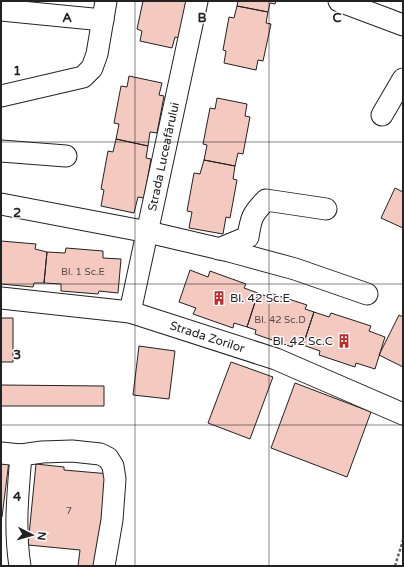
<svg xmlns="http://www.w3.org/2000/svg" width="404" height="567" viewBox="0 0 404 567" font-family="'Varela Round',sans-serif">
  <rect width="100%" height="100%" fill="#fff"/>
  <!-- building -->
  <path fill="#f3c9c0" stroke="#222" d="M143 1H188L180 38 175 37 172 48 140 41 142 31 137 29Z
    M238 1H276L275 4 270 3 268 12 237 6Z
    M237 6 268 12 266 23 271 24 263 61 258 60 256 70 224 63 226 51 223 50 229 17 234 18Z
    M129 76 162 83 159 95 164 96 157 133 150 132 148 146 116 139 119 124 114 123 121 86 127 87Z
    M217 98 247 104 245 116 250 117 243 154 238 153 235 166 204 160 207 145 203 144 210 108 215 109Z
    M116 139 148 146 146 158 151 159 144 198 138 197 134 213 101 206 104 190 101 189 108 151 113 152Z
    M204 160 235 166 233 179 237 180 230 218 226 217 223 234 189 228 192 212 187 211 194 173 200 174Z
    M395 188 403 192V228L381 218Z
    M1 241 36 244 35 249 47 252 44 283H34L33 287 1 284Z
    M66 248 103 251V258L121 259 118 293 99 291 98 294 61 291V284L44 283 47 252 65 253Z
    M190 270 208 277 210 271 246 284 244 288 258 293 247 327 234 323 233 328 193 314 196 308 179 302Z
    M258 293 268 297 270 293 307 305 305 309 314 312 303 345 293 342 292 347 255 334 256 330 247 327Z
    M314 312 329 317 331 313 371 326 369 331 385 337 375 369 356 363 355 367 319 355 320 351 303 345Z
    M399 315 403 317V367L379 355Z
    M1 318H13V362H1Z
    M139 346 175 351 169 399 133 395Z
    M231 362 273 377 250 439 208 423Z
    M295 383 371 412 347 477 271 448Z
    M1 385 104 386V406H1Z
    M1 460 9 461 2 517 1 516Z
    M36 464 64 467V470L110 474 101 566H78L80 550 28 545Z"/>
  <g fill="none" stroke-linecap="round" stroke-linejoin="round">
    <defs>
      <g id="minor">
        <path d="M339 1 403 25"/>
        <path d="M1 10 103 20"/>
        <path d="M1 96 83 77 92 68 97 54 106 1"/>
        <path d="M382 115 403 79"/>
        <path d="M1 151 66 156"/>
        <path d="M1 204 148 232 229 251 295 269 367 294"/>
        <path d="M219 249 248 237C251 218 252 214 266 200L326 209"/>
        <path id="s1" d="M1 298 130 312 276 359 403 414"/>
        <path id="s2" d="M130 312 197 1"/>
        <path d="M1 453 21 455 42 452 72 451 100 454 108 458 113 466 115 479 112 520 104 566"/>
        <path d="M20 566C14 529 18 492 21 455"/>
      </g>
    </defs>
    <!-- minor casing -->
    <use href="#minor" stroke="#222" stroke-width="23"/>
    <!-- path -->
    <path stroke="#646464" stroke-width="2.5" stroke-dasharray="3 2" stroke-linecap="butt" d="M395 566 403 540"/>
    <!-- minor -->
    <use href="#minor" stroke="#fff" stroke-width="21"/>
  </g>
  <!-- grid -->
  <path fill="none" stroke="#222" stroke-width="1" stroke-opacity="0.55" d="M135 1V566M269 1V566M1 142H403M1 284H403M1 425H403"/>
  <!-- icons -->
  <defs>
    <symbol id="building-bare" viewBox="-9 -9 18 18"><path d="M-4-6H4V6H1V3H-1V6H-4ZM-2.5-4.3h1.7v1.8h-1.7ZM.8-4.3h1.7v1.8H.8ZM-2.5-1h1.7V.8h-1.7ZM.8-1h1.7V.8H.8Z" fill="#c62828" stroke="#fff" stroke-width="2.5" paint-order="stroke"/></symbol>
  </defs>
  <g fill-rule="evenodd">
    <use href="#building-bare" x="209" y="288" width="20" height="20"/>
    <use href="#building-bare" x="334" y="331" width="20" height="20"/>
  </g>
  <g text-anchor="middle" stroke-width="3" stroke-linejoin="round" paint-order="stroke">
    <!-- number labels -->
    <g font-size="10" fill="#564c4a">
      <text x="83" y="275">Bl. 1 Sc.E</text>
      <text x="280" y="323">Bl. 42 Sc.D</text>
      <text x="69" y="514">7</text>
    </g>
    <!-- street labels -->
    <g font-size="12" fill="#222" stroke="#fff">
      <text dy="4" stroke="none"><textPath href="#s2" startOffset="159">Strada Luceafărului</textPath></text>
      <text dy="4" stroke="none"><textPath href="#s1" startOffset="211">Strada Zorilor</textPath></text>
    </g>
    <!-- poi labels -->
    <g font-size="12" fill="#222" stroke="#fff" text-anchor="start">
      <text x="230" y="302">Bl. 42 Sc.E</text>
      <text x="333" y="345" text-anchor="end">Bl. 42 Sc.C</text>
    </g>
  </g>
  <g font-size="13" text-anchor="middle" font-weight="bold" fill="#222" stroke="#fff" stroke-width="3" stroke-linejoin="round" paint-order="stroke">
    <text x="67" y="22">A</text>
    <text x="202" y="22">B</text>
    <text x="337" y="22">C</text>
    <text x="17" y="75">1</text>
    <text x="17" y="217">2</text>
    <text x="17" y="359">3</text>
    <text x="17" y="501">4</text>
  </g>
  <!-- border -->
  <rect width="404" height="567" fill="none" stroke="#222222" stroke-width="4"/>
  <!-- north arrow -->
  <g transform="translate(32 535) rotate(96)" stroke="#ffffff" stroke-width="3" paint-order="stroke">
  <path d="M0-3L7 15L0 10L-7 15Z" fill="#222222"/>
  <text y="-6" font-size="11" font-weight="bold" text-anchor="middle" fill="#222222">N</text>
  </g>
</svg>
